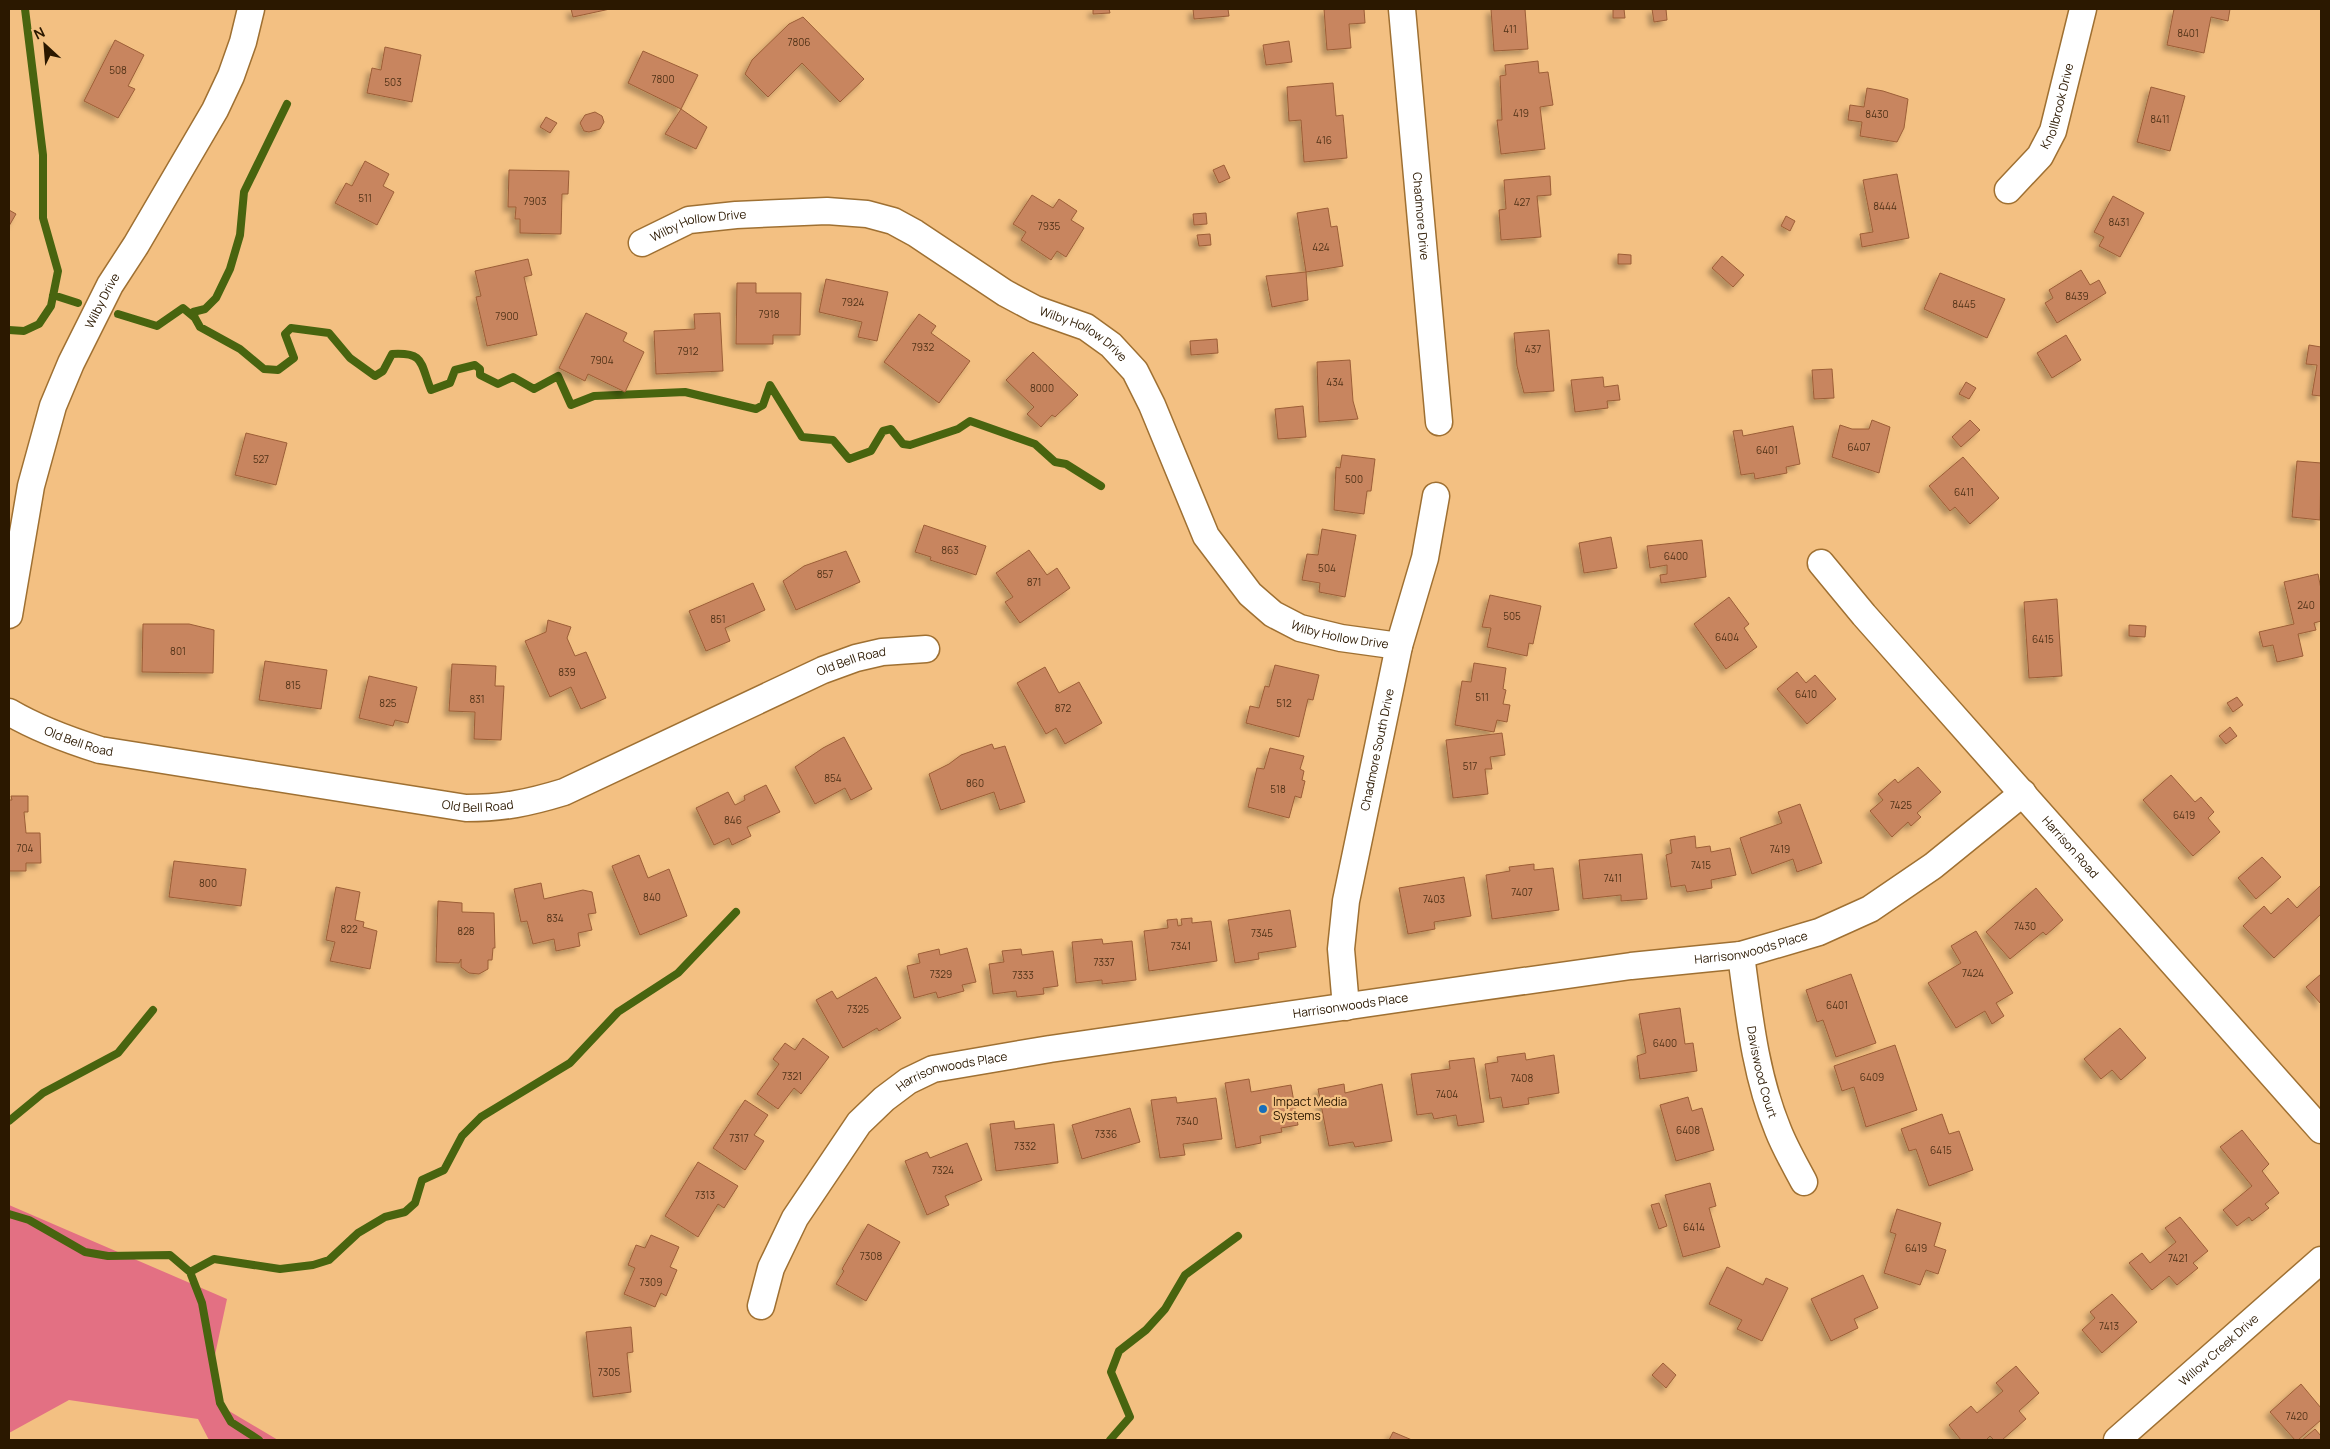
<svg xmlns="http://www.w3.org/2000/svg" width="2330" height="1449" viewBox="0 0 2330 1449" font-family="Manrope,sans-serif">
  <defs>
    <filter id="shadow"><feDropShadow dx="-4.5" dy="4.5" stdDeviation="2.5" flood-color="#0004"/></filter>
  </defs>
  <rect width="100%" height="100%" fill="#f3c082"/>
  <!-- forest -->
  <path fill="#e37083" d="M9 1205 227 1299 213 1364 224 1408 278 1440H209L198 1419 69 1400 9 1433Z"/>
  <g fill="none" stroke-linecap="round" stroke-linejoin="round">
    <!-- stream -->
    <path stroke="#48640f" stroke-width="8" d="M53 295 78 303
      M118 314 157 326 183 308 195 318 200 327 240 349 264 369 278 370 294 358 285 334 291 328 329 333 350 358 375 376 383 371 392 354C425 352 420 363 431 390L450 383 455 370 475 365 480 369V375L498 384 513 377 534 389 558 376 571 405 594 396 685 392 756 409 763 405 770 385 802 437 833 440 849 459 871 451 883 431 891 429 903 444 910 445 958 429 970 421 1035 444 1055 462 1066 464 1101 486
      M195 318 193 312 205 309 216 298 230 269 240 235 244 192 287 104
      M9 330 24 331 39 324 51 306 58 271 43 218V155L25 9
      M9 1121 43 1093 118 1053 153 1010
      M9 1214 29 1220 85 1252 108 1256 170 1255 190 1272 202 1303 220 1403 231 1422 259 1440
      M190 1272 214 1259 280 1269 313 1265 329 1260 358 1233 385 1217 405 1212 415 1203 422 1180 444 1170 462 1136 481 1117 570 1063 618 1012 678 973 736 912
      M1110 1440 1130 1417 1111 1372 1119 1351 1146 1330 1165 1309 1185 1275 1238 1236"/>
  </g>
  <!-- building -->
  <path fill="#c8855e" stroke="#9c5e37" filter="url(#shadow)" d="M571 9H610L573 17Z
    M1093 9H1109L1110 13 1093 14Z
    M1193 9H1228L1229 16 1194 19Z
    M1324 9H1364L1365 23 1349 24 1351 48 1327 50Z
    M1491 9H1525L1528 49 1494 51Z
    M1613 9H1624L1625 18H1613Z
    M1652 9H1666L1667 20 1654 22Z
    M2174 9H2230L2228 21 2211 17 2204 53 2167 45Z
    M803 17 864 79 840 102 802 63 768 97 745 74 752 60 789 24Z
    M115 40 144 55 128 86 135 89 118 118 84 101Z
    M1289 41 1292 62 1266 65 1263 45Z
    M385 47 421 55 412 102 367 93 372 68 381 70Z
    M643 51 698 75 681 109 628 83Z
    M1538 61 1539 73 1548 72 1553 105 1540 107 1545 149 1501 154 1497 120H1502L1500 76 1506 75 1505 65Z
    M1333 83 1336 116 1343 115 1347 158 1304 162 1301 120 1289 121 1287 87Z
    M2151 87 2185 96 2170 151 2137 142Z
    M1867 88 1883 91 1908 99 1904 128 1897 142 1860 136 1862 122 1848 120 1850 105 1864 107Z
    M681 109 707 127 696 149 665 134Z
    M595 112 602 116 604 122 600 129 589 132 584 131 580 123 585 115Z
    M546 117 557 123 550 133 540 127Z
    M365 161 389 174 383 186 394 192 377 225 335 203 346 183 352 186Z
    M1224 165 1230 178 1219 183 1213 170Z
    M509 170 569 171 568 194H562L561 234 520 233V219H515L516 207H508Z
    M1897 174 1909 238 1862 247 1860 234 1873 232 1863 180Z
    M1550 176 1551 195 1537 196 1541 237 1501 240 1499 210 1506 209 1504 180Z
    M1032 195 1053 208 1059 199 1077 211 1071 220 1084 228 1066 257 1057 251 1051 260 1021 240 1026 232 1013 224Z
    M2113 196 2144 213 2120 257 2099 246 2104 237 2094 232Z
    M1328 208 1331 227 1337 226 1343 266 1306 272 1297 213Z
    M9 210 16 214 9 226Z
    M1206 213 1207 224 1194 225 1193 214Z
    M1786 216 1795 221 1790 231 1781 226Z
    M1210 234 1211 245 1199 246 1197 235Z
    M1618 254 1631 255V264H1618Z
    M1722 256 1744 275 1733 287 1712 268Z
    M528 259 532 275 524 277 537 335 487 346 476 297 481 296 475 271Z
    M2081 270 2090 285 2099 280 2106 293 2057 323 2045 303 2053 298 2049 290Z
    M1306 272 1308 300 1272 307 1266 276Z
    M1940 273 2005 299 1987 338 1924 309Z
    M826 279 888 292 877 341 858 337 862 322 819 312Z
    M737 283H756V293H801L800 335H773V344H736Z
    M586 313 627 333 623 341 644 352 625 392 588 374 585 381 559 368Z
    M720 313 723 371 656 374 654 331 695 329 694 314Z
    M919 314 936 326 931 333 970 361 939 403 884 362Z
    M1549 330 1554 391 1524 393 1517 366 1514 333Z
    M2066 335 2081 360 2052 378 2037 353Z
    M1217 339 1218 353 1191 355 1190 341Z
    M2309 345 2321 347V396L2312 395 2317 365 2306 364Z
    M1033 352 1078 395 1055 417 1052 415 1041 427 1027 414 1034 407 1006 380Z
    M1350 360 1353 401 1358 419 1319 422 1317 362Z
    M1832 369 1834 398 1814 399 1812 370Z
    M1603 377 1604 387 1618 385 1620 400 1607 401 1608 408 1575 412 1571 380Z
    M1966 382 1976 388 1969 399 1959 394Z
    M1303 406 1306 437 1278 439 1275 409Z
    M1872 420 1890 427 1879 473 1832 457 1840 425 1852 429H1869Z
    M1970 420 1980 430 1961 447 1952 437Z
    M1793 426 1800 464 1786 467 1787 473 1755 479 1754 473 1741 475 1733 431 1742 430 1743 436Z
    M246 433 287 443 276 485 235 475Z
    M1342 455 1375 459 1371 491H1367L1364 514 1334 510 1336 467 1340 468Z
    M1963 457 1999 498 1970 524 1955 507 1950 511 1929 486Z
    M2297 461 2321 463 2320 520 2292 517Z
    M924 525 986 546 976 575 930 560 931 557 915 552Z
    M1322 529 1356 535 1345 597 1319 592 1320 583 1302 580 1307 554 1318 555Z
    M1611 537 1617 568 1584 573 1579 543Z
    M1702 540 1706 577 1661 583 1660 575 1667 574V565L1650 568 1647 546Z
    M1029 550 1047 575 1057 568 1070 588 1020 623 1005 602 1013 597 996 573Z
    M846 551 860 582 796 610 783 581 804 566Z
    M2318 574 2321 589V621L2314 623 2316 630 2298 634 2303 656 2277 662 2273 645 2263 647 2259 632 2294 624 2284 582Z
    M753 583 765 610 725 628 730 641 706 651 689 611Z
    M1490 595 1541 606 1533 644 1529 643 1527 656 1487 647 1491 628 1482 627Z
    M1729 597 1749 624 1744 628 1757 647 1726 669 1694 624Z
    M2057 599 2062 676 2029 678 2024 602Z
    M548 620 571 627 567 638 575 656 586 652 606 698 581 709 571 687 550 697 525 641 546 632Z
    M143 624H189L214 630 213 673 142 672Z
    M2129 625 2146 626 2145 637 2129 636Z
    M265 661 327 670 321 709 259 700Z
    M1474 663 1506 668 1503 689 1506 690 1503 704 1510 705 1507 722 1497 720 1494 732 1455 725 1462 681 1471 682Z
    M452 664 496 666 495 686H504L501 740 474 739 475 712 449 711Z
    M1275 665 1319 675 1313 700 1308 699 1299 737 1246 723 1250 706 1259 708 1265 686 1269 687Z
    M1045 667 1059 693 1079 682 1102 723 1065 744 1056 728 1046 734 1017 683Z
    M1797 672 1806 683 1815 675 1836 699 1807 724 1777 689Z
    M369 676 417 687 408 723 395 720 393 726 359 718Z
    M2237 697 2243 705 2233 712 2227 703Z
    M2230 727 2237 736 2226 744 2219 736Z
    M1502 733 1505 755 1490 757 1492 769H1485L1488 794 1453 798 1446 740Z
    M844 737 872 789 851 800 845 788 815 804 795 767 823 748Z
    M992 744 994 749 1005 746 1025 802 1000 810 994 792 941 810 929 774 949 764 961 755Z
    M1270 748 1304 756 1300 769 1304 771 1302 780 1305 781 1301 798 1295 796 1289 818 1248 807 1257 768 1264 769Z
    M1918 767 1941 792 1917 813 1921 817 1911 826 1908 822 1892 837 1870 811 1883 800 1878 794 1895 779 1898 783Z
    M2171 775 2195 802 2201 797 2214 812 2208 818 2220 832 2193 856 2143 800Z
    M766 785 780 812 747 827 751 836 732 845 729 838 714 845 696 808 728 792 735 805 745 800 744 796Z
    M11 796H28V812H24L26 833H40L41 863H26V871H9V800H12Z
    M1800 804 1822 863 1797 872 1793 859 1752 874 1740 838 1782 823 1778 812Z
    M1695 836 1696 848 1710 846 1711 852 1730 848 1736 875 1711 880 1712 888 1687 892 1685 885 1671 887 1666 855 1672 853 1670 840Z
    M1642 854 1647 899 1621 901V895L1583 899 1579 860Z
    M639 855 648 878 669 869 687 916 640 935 612 866Z
    M2262 857 2281 877 2256 899 2238 878Z
    M174 861 246 869 241 906 169 897Z
    M1534 864V870L1553 868 1559 910 1492 919 1486 875 1510 871 1509 867Z
    M1464 877 1471 916 1434 922 1435 929 1408 934 1399 888Z
    M541 883 544 899 583 890 592 892 596 913 588 914 592 930 578 933 580 946 556 951 554 939 533 944 527 921 521 922 514 889Z
    M2321 885V914L2274 958 2243 926 2264 906 2271 914 2288 898 2297 908Z
    M336 887 360 892 355 920 364 922 363 927 377 931 370 969 330 961 335 942 326 940Z
    M2036 888 2063 920 2046 935 2043 932 2010 959 1986 932Z
    M438 901 462 903V912L494 913 495 948H493L492 960H488V969L479 974 469 973 461 967V959L459 963 436 962Z
    M1290 910 1296 947 1258 953 1259 959 1235 963 1228 920Z
    M1192 918V923L1211 921 1217 961 1149 971 1144 931 1168 928 1167 920 1177 919 1178 926 1182 925 1181 919Z
    M1976 931 2013 993 1996 1003 2004 1016 1992 1024 1985 1011 1956 1028 1928 983 1961 963 1951 946Z
    M1102 939 1103 944 1132 941 1136 980 1102 984V980L1076 983 1072 942Z
    M967 948 976 982 962 985 964 991 938 998 936 992 914 998 907 966 920 963 918 954 939 949 940 955Z
    M1021 949 1022 955 1053 951 1058 986 1043 988 1044 994 1017 997 1016 991 993 994 989 964 1004 962 1002 951Z
    M1851 974 1876 1043 1836 1057 1823 1020 1817 1022 1806 990Z
    M2321 974V1004L2306 987Z
    M876 977 901 1018 879 1031 877 1028 843 1048 816 1000 832 991 837 999Z
    M1680 1008 1685 1044 1693 1043 1697 1071 1640 1079 1637 1056 1646 1053 1639 1014Z
    M2120 1028 2146 1058 2121 1080 2112 1070 2101 1079 2084 1059Z
    M803 1038 829 1057 801 1094 794 1088 778 1109 757 1094 779 1064 773 1059 785 1043 795 1050Z
    M1895 1045 1917 1110 1866 1127 1854 1087 1842 1091 1834 1066Z
    M1525 1053 1526 1060 1554 1055 1559 1093 1528 1098 1529 1104 1503 1108 1501 1097 1490 1099 1485 1064 1498 1062 1497 1057Z
    M1474 1058 1484 1122 1458 1126 1456 1115 1434 1119 1432 1113 1417 1115 1411 1074 1450 1069 1449 1061Z
    M1249 1079 1251 1092 1291 1085 1298 1125 1281 1128 1282 1132 1260 1136 1261 1143 1236 1148 1225 1083Z
    M1344 1084 1345 1093 1382 1084 1392 1141 1355 1147 1353 1142 1329 1146 1318 1089Z
    M1176 1097 1177 1103 1216 1098 1222 1139 1183 1144 1185 1155 1160 1158 1151 1100Z
    M1688 1097 1692 1111 1702 1108 1714 1150 1676 1161 1660 1105Z
    M745 1100 768 1115 754 1135 764 1141 745 1170 713 1148Z
    M1130 1108 1140 1142 1082 1159 1072 1125Z
    M1942 1114 1949 1134 1959 1131 1973 1170 1929 1186 1916 1149 1909 1151 1901 1129Z
    M1014 1121 1015 1129 1054 1124 1058 1163 996 1171 990 1124Z
    M2242 1130 2269 1164 2262 1171 2279 1193 2265 1204 2269 1208 2252 1221 2249 1217 2237 1226 2223 1210 2252 1186 2220 1147Z
    M967 1143 982 1180 945 1196 949 1205 927 1215 905 1161 927 1152 930 1158Z
    M698 1162 738 1186 724 1208 718 1204 698 1237 665 1216Z
    M1710 1183 1716 1206 1709 1208 1720 1247 1683 1257 1665 1195Z
    M1659 1203 1667 1226 1659 1229 1651 1205Z
    M1897 1209 1941 1223 1934 1246 1946 1250 1938 1274 1926 1270 1920 1285 1884 1273 1896 1234 1890 1232Z
    M2180 1217 2208 1251 2193 1263 2198 1268 2177 1285 2169 1276 2152 1290 2129 1263 2142 1253 2150 1263 2176 1242 2165 1228Z
    M868 1224 900 1242 866 1301 836 1284 844 1271 842 1269Z
    M651 1235 679 1247 670 1267 677 1270 666 1296 661 1293 655 1307 624 1294 635 1268 628 1265 636 1245 645 1248Z
    M1727 1267 1763 1285 1766 1278 1788 1288 1762 1341 1737 1329 1742 1320 1709 1304Z
    M1863 1275 1878 1308 1854 1319 1858 1328 1831 1341 1811 1299Z
    M2112 1294 2137 1322 2102 1353 2082 1330 2095 1318 2090 1312Z
    M631 1327 633 1352 627 1353 631 1392 593 1397 586 1332Z
    M1663 1363 1676 1375 1666 1388 1652 1375Z
    M2016 1366 2039 1393 2019 1411 2026 1419 2002 1440H1994L1990 1436 1986 1440H1961L1949 1425 1971 1406 1977 1413 2003 1391 1996 1383Z
    M2301 1384 2321 1408V1420L2298 1440H2295L2270 1412Z
    M2315 1429 2321 1436V1440H2302Z
    M1393 1432 1412 1440H1389Z"/>
  <g fill="none" stroke-linecap="round" stroke-linejoin="round">
    <defs>
      <g id="minor">
        <path id="s1" d="M1402 9 1439 422"/>
        <path id="s2" d="M2008 190 2040 156 2053 131 2083 9"/>
        <path id="s3" d="M642 243 689 220 736 215 827 211 867 214 893 221 915 233 1005 293 1035 309 1086 327 1111 345 1135 371 1152 405 1206 536 1250 594 1273 614 1300 628 1341 638 1399 646"/>
        <path id="s4" d="M1821 563 1864 615 2321 1130"/>
        <path id="s5" d="M9 615 31 486 53 406 71 363 110 285 136 245 215 110 231 76 243 42 251 9"/>
        <path id="s6" d="M9 712C38 729 68 740 100 750L466 808C503 808 528 803 564 792L823 670 856 658 882 652 926 649"/>
        <path id="s7" d="M1741 955C1749 1014 1755 1074 1778 1130 1785 1148 1795 1165 1804 1182"/>
        <path id="s8" d="M1346 1007 1341 949 1346 901 1399 646 1425 558 1436 496"/>
        <path id="s9" d="M761 1306 771 1268 795 1218 859 1123 884 1099 908 1081 933 1069 1050 1049 1453 991 1631 966 1741 955 1819 932 1870 909 1933 866 2023 793"/>
        <path id="s10" d="M2117 1440 2321 1260"/>
      </g>
    </defs>
    <!-- minor casing -->
    <use href="#minor" stroke="#9f7032" stroke-width="29"/>
    <!-- minor -->
    <use href="#minor" stroke="#fff" stroke-width="26"/>
  </g>
  <!-- markers -->
  <circle fill="#176ebb" stroke="#f3c082" stroke-width="2" cx="1263" cy="1109" r="5"/>
  <g text-anchor="middle" stroke-width="4.5" stroke-linejoin="round" paint-order="stroke">
    <!-- number labels -->
    <g font-size="10" fill="#523318">
      <text x="1510" y="33">411</text>
      <text x="2188" y="37">8401</text>
      <text x="799" y="46">7806</text>
      <text x="118" y="74">508</text>
      <text x="663" y="83">7800</text>
      <text x="393" y="86">503</text>
      <text x="1521" y="117">419</text>
      <text x="1877" y="118">8430</text>
      <text x="2160" y="123">8411</text>
      <text x="1324" y="144">416</text>
      <text x="365" y="202">511</text>
      <text x="535" y="205">7903</text>
      <text x="1522" y="206">427</text>
      <text x="1885" y="210">8444</text>
      <text x="2119" y="226">8431</text>
      <text x="1049" y="230">7935</text>
      <text x="1321" y="251">424</text>
      <text x="2077" y="300">8439</text>
      <text x="853" y="306">7924</text>
      <text x="1964" y="308">8445</text>
      <text x="769" y="318">7918</text>
      <text x="507" y="320">7900</text>
      <text x="923" y="351">7932</text>
      <text x="1533" y="353">437</text>
      <text x="688" y="355">7912</text>
      <text x="602" y="364">7904</text>
      <text x="1335" y="386">434</text>
      <text x="1042" y="392">8000</text>
      <text x="1859" y="451">6407</text>
      <text x="1767" y="454">6401</text>
      <text x="261" y="463">527</text>
      <text x="1354" y="483">500</text>
      <text x="1964" y="496">6411</text>
      <text x="950" y="554">863</text>
      <text x="1676" y="560">6400</text>
      <text x="1327" y="572">504</text>
      <text x="825" y="578">857</text>
      <text x="1034" y="586">871</text>
      <text x="2306" y="609">240</text>
      <text x="1512" y="620">505</text>
      <text x="718" y="623">851</text>
      <text x="1727" y="641">6404</text>
      <text x="2043" y="643">6415</text>
      <text x="178" y="655">801</text>
      <text x="567" y="676">839</text>
      <text x="293" y="689">815</text>
      <text x="1806" y="698">6410</text>
      <text x="1482" y="701">511</text>
      <text x="477" y="703">831</text>
      <text x="388" y="707">825</text>
      <text x="1284" y="707">512</text>
      <text x="1063" y="712">872</text>
      <text x="1470" y="770">517</text>
      <text x="833" y="782">854</text>
      <text x="975" y="787">860</text>
      <text x="1278" y="793">518</text>
      <text x="1901" y="809">7425</text>
      <text x="2184" y="819">6419</text>
      <text x="733" y="824">846</text>
      <text x="25" y="852">704</text>
      <text x="1780" y="853">7419</text>
      <text x="1701" y="869">7415</text>
      <text x="1613" y="882">7411</text>
      <text x="208" y="887">800</text>
      <text x="1522" y="896">7407</text>
      <text x="652" y="901">840</text>
      <text x="1434" y="903">7403</text>
      <text x="555" y="922">834</text>
      <text x="2025" y="930">7430</text>
      <text x="349" y="933">822</text>
      <text x="466" y="935">828</text>
      <text x="1262" y="937">7345</text>
      <text x="1181" y="950">7341</text>
      <text x="1104" y="966">7337</text>
      <text x="1973" y="977">7424</text>
      <text x="941" y="978">7329</text>
      <text x="1023" y="979">7333</text>
      <text x="1837" y="1009">6401</text>
      <text x="858" y="1013">7325</text>
      <text x="1665" y="1047">6400</text>
      <text x="792" y="1080">7321</text>
      <text x="1872" y="1081">6409</text>
      <text x="1522" y="1082">7408</text>
      <text x="1447" y="1098">7404</text>
      <text x="1187" y="1125">7340</text>
      <text x="1688" y="1134">6408</text>
      <text x="1106" y="1138">7336</text>
      <text x="739" y="1142">7317</text>
      <text x="1025" y="1150">7332</text>
      <text x="1941" y="1154">6415</text>
      <text x="943" y="1174">7324</text>
      <text x="705" y="1199">7313</text>
      <text x="1694" y="1231">6414</text>
      <text x="1916" y="1252">6419</text>
      <text x="871" y="1260">7308</text>
      <text x="2178" y="1262">7421</text>
      <text x="651" y="1286">7309</text>
      <text x="2109" y="1330">7413</text>
      <text x="609" y="1376">7305</text>
      <text x="2297" y="1420">7420</text>
    </g>
    <!-- street labels -->
    <g font-size="12" fill="#2b1800" stroke="#f3c082">
      <text dy="4" stroke="none"><textPath href="#s2" startOffset="100">Knollbrook Drive</textPath></text>
      <text dy="4" stroke="none"><textPath href="#s1" startOffset="208">Chadmore Drive</textPath></text>
      <text dy="4" stroke="none"><textPath href="#s3" startOffset="60">Wilby Hollow Drive</textPath></text>
      <text dy="4" stroke="none"><textPath href="#s5" startOffset="330">Wilby Drive</textPath></text>
      <text dy="4" stroke="none"><textPath href="#s3" startOffset="480">Wilby Hollow Drive</textPath></text>
      <text dy="4" stroke="none"><textPath href="#s3" startOffset="899">Wilby Hollow Drive</textPath></text>
      <text dy="4" stroke="none"><textPath href="#s6" startOffset="885">Old Bell Road</textPath></text>
      <text dy="4" stroke="none"><textPath href="#s6" startOffset="76">Old Bell Road</textPath></text>
      <text dy="4" stroke="none"><textPath href="#s8" startOffset="261">Chadmore South Drive</textPath></text>
      <text dy="4" stroke="none"><textPath href="#s6" startOffset="481">Old Bell Road</textPath></text>
      <text dy="4" stroke="none"><textPath href="#s4" startOffset="378">Harrison Road</textPath></text>
      <text dy="4" stroke="none"><textPath href="#s9" startOffset="1129">Harrisonwoods Place</textPath></text>
      <text dy="4" stroke="none"><textPath href="#s9" startOffset="724">Harrisonwoods Place</textPath></text>
      <text dy="4" stroke="none"><textPath href="#s7" startOffset="119">Daviswood Court</textPath></text>
      <text dy="4" stroke="none"><textPath href="#s9" startOffset="319">Harrisonwoods Place</textPath></text>
      <text dy="4" stroke="none"><textPath href="#s10" startOffset="136">Willow Creek Drive</textPath></text>
    </g>
    <!-- poi labels -->
    <g font-size="12" fill="#2b1800" stroke="#f3c082" text-anchor="start">
      <text x="1273" y="1106">Impact Media<tspan x="1273" dy="14">Systems</tspan></text>
    </g>
  </g>
  <!-- border -->
  <rect width="2330" height="1449" fill="none" stroke="#2b1800" stroke-width="20"/>
  <!-- north arrow -->
  <g transform="translate(45 45) rotate(334)" stroke="#f3c082" stroke-width="4" paint-order="stroke">
  <path d="M0-4L9 19L0 12L-9 19Z" fill="#2b1800"/>
  <text y="-8" font-size="14" font-weight="bold" text-anchor="middle" fill="#2b1800">N</text>
  </g>
</svg>
